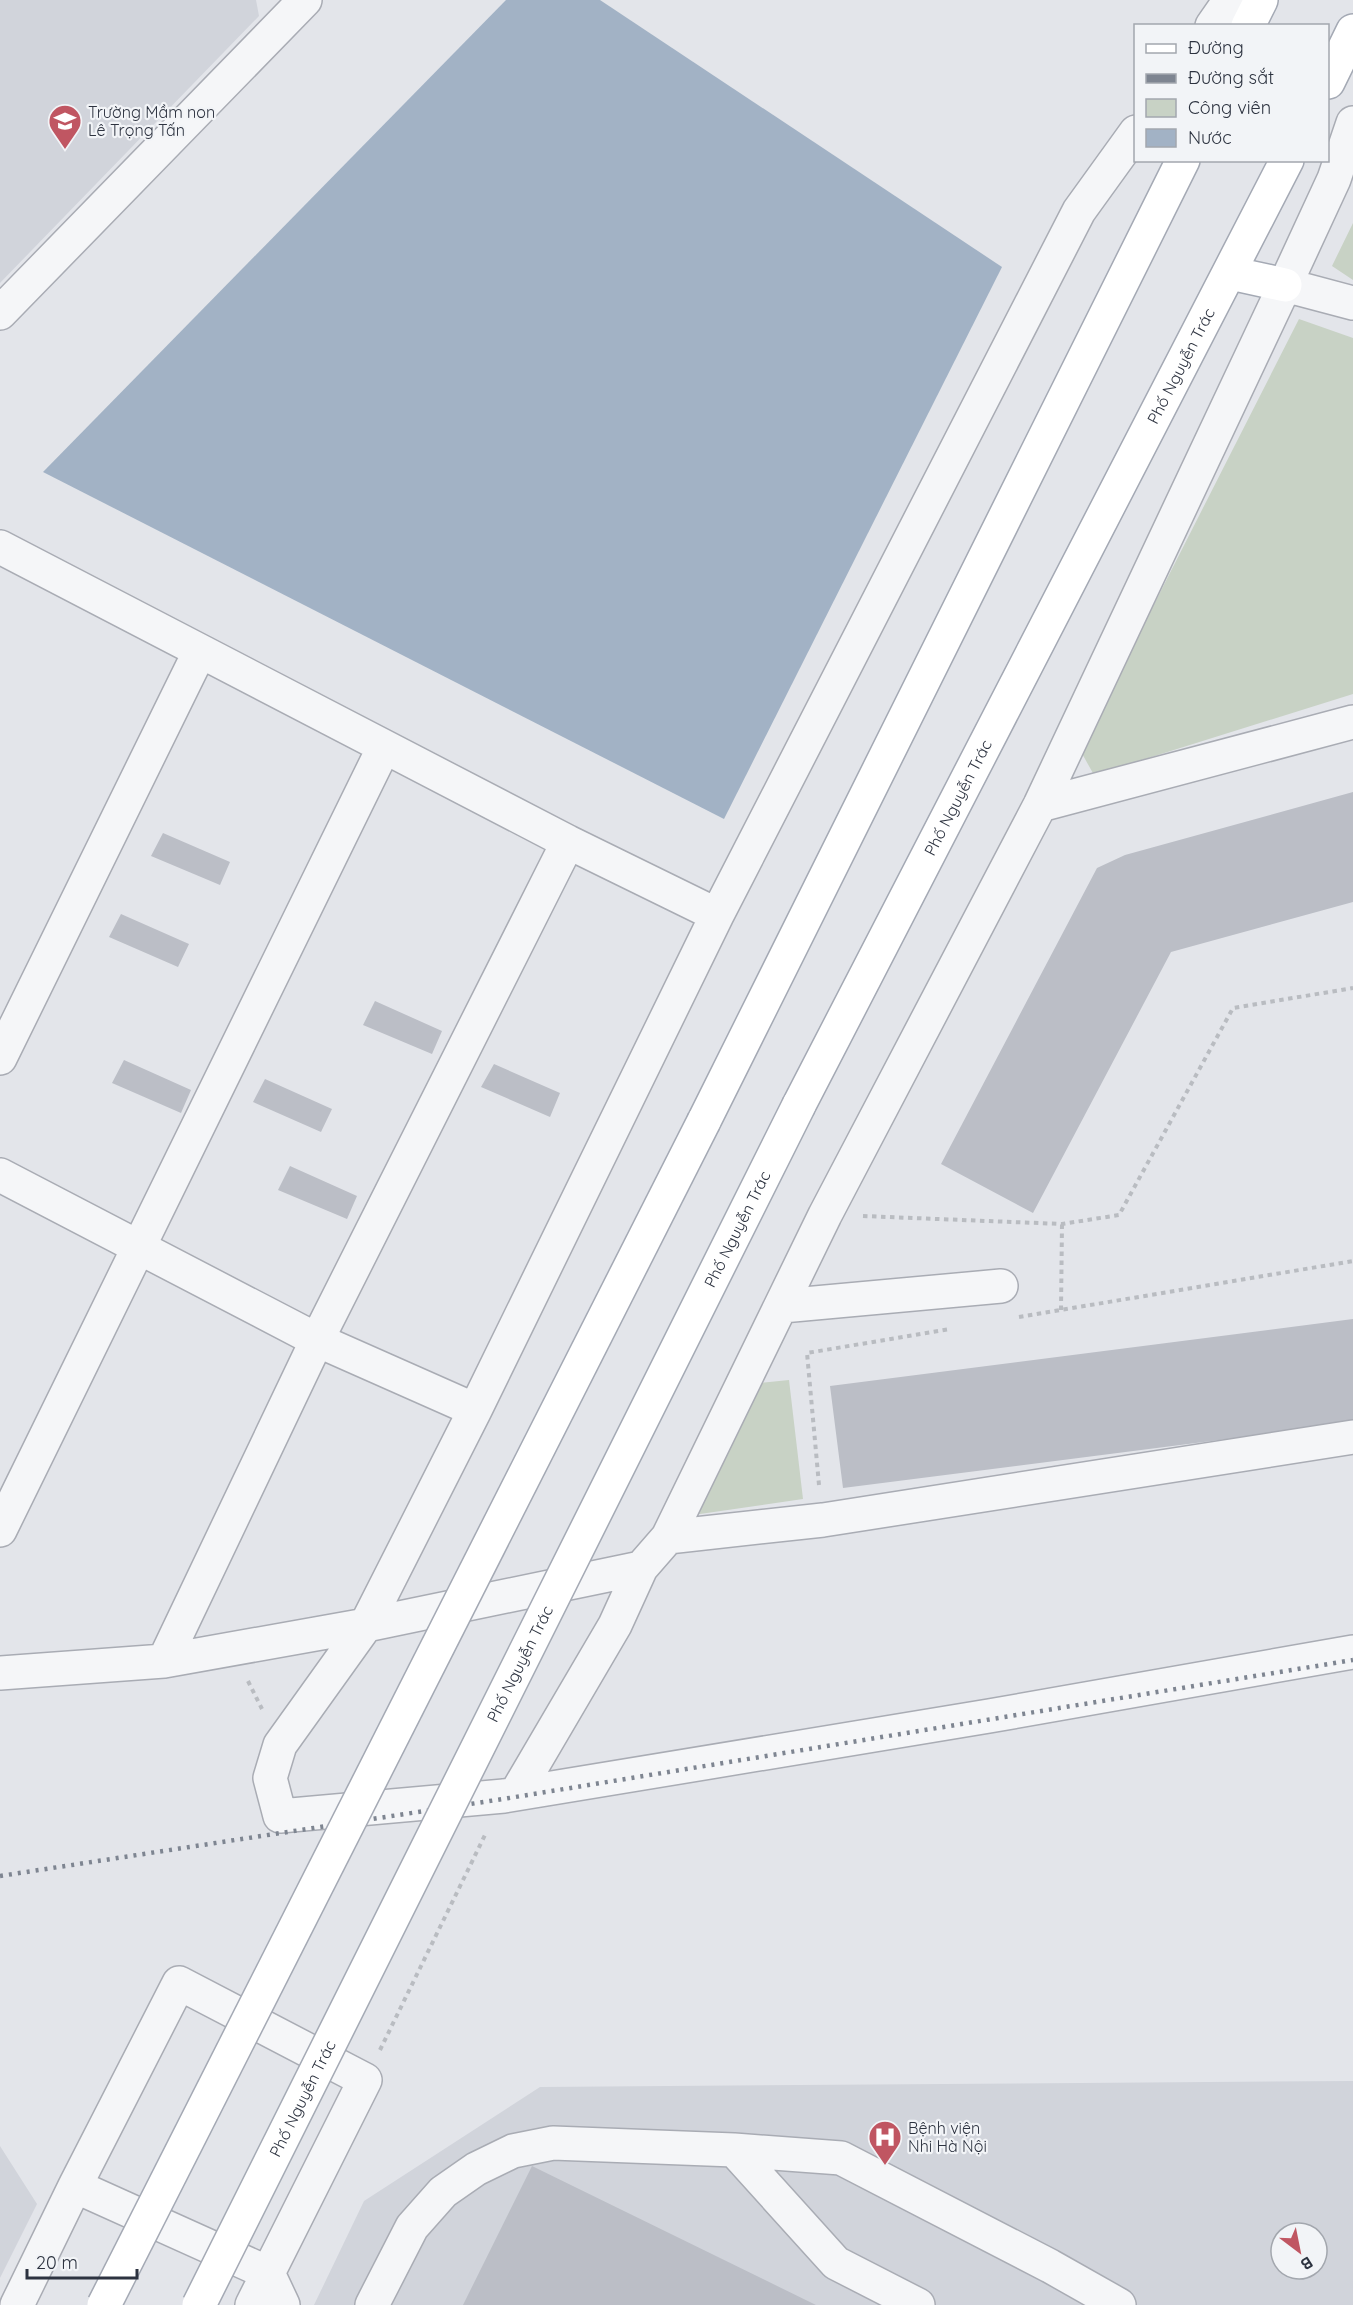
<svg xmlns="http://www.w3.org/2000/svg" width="1353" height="2305" viewBox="0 0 1353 2305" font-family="Quicksand,sans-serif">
  <rect width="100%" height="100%" fill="#e3e5ea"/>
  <!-- built -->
  <path fill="#d1d4db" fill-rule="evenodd" d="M0 0H256L259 16 0 283Z
    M1353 2081V2305H314L364 2201 540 2087ZM1281 2233H1317V2269H1281Z
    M0 2146 37 2204 0 2278Z"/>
  <!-- green -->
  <path fill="#c8d2c5" d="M1353 223V280L1332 266Z
    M1299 319 1353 338V694L1094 775 1080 750Z
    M789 1380 803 1499 693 1515 759 1383Z"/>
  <!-- water -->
  <path fill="#a2b2c5" d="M506 0H600L1002 267 724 819 43 472Z"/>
  <!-- building -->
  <path fill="#bbbec6" d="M1353 792V902L1171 952 1033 1213 941 1164 1097 868 1125 855Z
    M163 833 230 862 220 885 151 856Z
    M121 914 189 944 178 967 109 937Z
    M375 1001 442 1031 432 1054 363 1025Z
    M124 1060 191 1090 181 1113 112 1083Z
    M494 1064 560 1093 550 1117 481 1087Z
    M265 1079 332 1109 321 1132 253 1102Z
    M290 1166 357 1196 347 1219 278 1190Z
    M1353 1319V1423L843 1488 830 1386Z
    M532 2166 816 2305H463Z"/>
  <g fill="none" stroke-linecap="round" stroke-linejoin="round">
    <defs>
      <path id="minor" d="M1212 26 1230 0
        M1353 123 1334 179 1285 285 1040 805 825 1215 668 1537 641 1568 366 1625 280 1745 270 1778 280 1816 504 1796 989 1716 1353 1652
        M1285 285 1353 303
        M0 313 305 0
        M0 547 568 842 717 915
        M1040 805 1353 722
        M0 1058 200 651
        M0 1175 317 1340 475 1410
        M782 1306 1001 1286
        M0 1530 384 747
        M668 1537 823 1520 1353 1437
        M164 1661 317 1340 568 842
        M0 1673 164 1661 366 1625 475 1410 717 915 1079 211 1136 132
        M517 1792 615 1625 641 1568
        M734 2150 836 2263 918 2305
        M75 2186 268 2273 283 2305
        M17 2305 75 2186 179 1983 365 2080 252 2305
        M372 2305 412 2227 443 2192 476 2169 513 2151 553 2143 734 2150 841 2158 1050 2266 1119 2305"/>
      <g id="major">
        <path d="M1248 26 1261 0"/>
        <path d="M1328 82 1353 31"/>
        <path d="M1230 273 1285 285"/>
        <path id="s1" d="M799 1105 1287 160"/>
        <path d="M704 1121 1183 160"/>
      </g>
    </defs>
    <!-- minor casing -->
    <use href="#minor" stroke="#a9acb4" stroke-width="36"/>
    <!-- major casing -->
    <use href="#major" stroke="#a4a9b4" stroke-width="36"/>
    <!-- path -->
    <path stroke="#b9bcc1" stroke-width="4" stroke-dasharray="4.5 4.5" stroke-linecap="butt" d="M863 1216 1062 1224 1119 1215 1233 1008 1353 988
      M1061 1310 1062 1224
      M1019 1317 1353 1261
      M819 1485 807 1353 950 1329
      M248 1681 262 1709
      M380 2050 486 1833"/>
    <!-- minor -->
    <use href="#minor" stroke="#f5f6f8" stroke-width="33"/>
    <!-- major -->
    <use href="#major" stroke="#fff" stroke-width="33"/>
    <!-- rail -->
    <path stroke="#7e8591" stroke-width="4.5" stroke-dasharray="3 6" stroke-linecap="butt" d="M0 1876 503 1799 1353 1660"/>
    <defs>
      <g id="major-bridge">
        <path d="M104 2305 704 1121"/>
        <path id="s2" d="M199 2305 799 1105"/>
      </g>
    </defs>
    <!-- major-bridge casing -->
    <use href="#major-bridge" stroke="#a4a9b4" stroke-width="36" stroke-linecap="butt"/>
    <!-- major-bridge -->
    <use href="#major-bridge" stroke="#fff" stroke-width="33"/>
  </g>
  <!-- icons -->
  <defs>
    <symbol id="school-pin" viewBox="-11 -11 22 30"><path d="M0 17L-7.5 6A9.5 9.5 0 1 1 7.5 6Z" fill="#c05662" stroke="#f2f4f7"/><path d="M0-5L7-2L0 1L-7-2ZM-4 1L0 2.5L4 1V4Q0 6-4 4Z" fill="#fff"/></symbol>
    <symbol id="hospital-pin" viewBox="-11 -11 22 30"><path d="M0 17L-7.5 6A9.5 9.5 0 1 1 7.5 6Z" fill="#c05662" stroke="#f2f4f7"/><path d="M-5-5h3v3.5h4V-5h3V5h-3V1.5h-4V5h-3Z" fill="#fff"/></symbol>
  </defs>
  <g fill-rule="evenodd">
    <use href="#school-pin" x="46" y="102" width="38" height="52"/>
    <use href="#hospital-pin" x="866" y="2118" width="38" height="52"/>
  </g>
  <g text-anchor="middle" stroke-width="4.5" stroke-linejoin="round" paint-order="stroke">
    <!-- poi labels -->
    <g font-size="16" fill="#2d3340" stroke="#f2f4f7" text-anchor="start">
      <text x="88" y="118">Trường Mầm non<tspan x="88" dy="18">Lê Trọng Tấn</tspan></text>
      <text x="908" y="2134">Bệnh viện<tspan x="908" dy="18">Nhi Hà Nội</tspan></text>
    </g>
    <!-- street labels -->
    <g font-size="16" fill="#2d3340" stroke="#f2f4f7">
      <text dy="6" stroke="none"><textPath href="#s1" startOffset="832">Phố Nguyễn Trác</textPath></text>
      <text dy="6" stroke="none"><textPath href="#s1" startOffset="346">Phố Nguyễn Trác</textPath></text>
      <text dy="6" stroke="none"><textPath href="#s2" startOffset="1203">Phố Nguyễn Trác</textPath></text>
      <text dy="6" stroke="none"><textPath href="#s2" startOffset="717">Phố Nguyễn Trác</textPath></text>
      <text dy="6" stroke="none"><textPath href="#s2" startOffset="231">Phố Nguyễn Trác</textPath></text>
    </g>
  </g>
  <!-- legend -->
  <rect x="1134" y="24" width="195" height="138" fill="#f2f4f7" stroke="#a3a7ae" stroke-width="1.5"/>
  <rect x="1146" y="44" width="30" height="9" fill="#ffffff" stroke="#a3a7ae" stroke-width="1.5"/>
  <text x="1188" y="54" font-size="18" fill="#2d3340">Đường</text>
  <rect x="1146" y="74" width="30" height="9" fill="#7e8591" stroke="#a3a7ae" stroke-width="1.5"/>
  <text x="1188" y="84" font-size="18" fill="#2d3340">Đường sắt</text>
  <rect x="1146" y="99" width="30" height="18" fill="#c8d2c5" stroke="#a3a7ae" stroke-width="1.5"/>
  <text x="1188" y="114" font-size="18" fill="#2d3340">Công viên</text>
  <rect x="1146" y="129" width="30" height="18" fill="#a2b2c5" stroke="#a3a7ae" stroke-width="1.5"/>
  <text x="1188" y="144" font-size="18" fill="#2d3340">Nước</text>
  <!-- north arrow -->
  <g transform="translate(1299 2251) rotate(148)"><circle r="28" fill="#f2f4f7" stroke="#a3a7ae" stroke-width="1.5"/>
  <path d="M0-4.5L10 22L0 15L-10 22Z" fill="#c05662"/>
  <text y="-9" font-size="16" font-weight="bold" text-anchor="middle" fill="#2d3340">B</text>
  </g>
  <!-- scale -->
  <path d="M27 2269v9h110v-9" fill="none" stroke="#2d3340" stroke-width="3"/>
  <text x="36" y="2269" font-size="18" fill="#2d3340" stroke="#f2f4f7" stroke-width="4.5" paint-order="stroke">20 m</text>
</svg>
